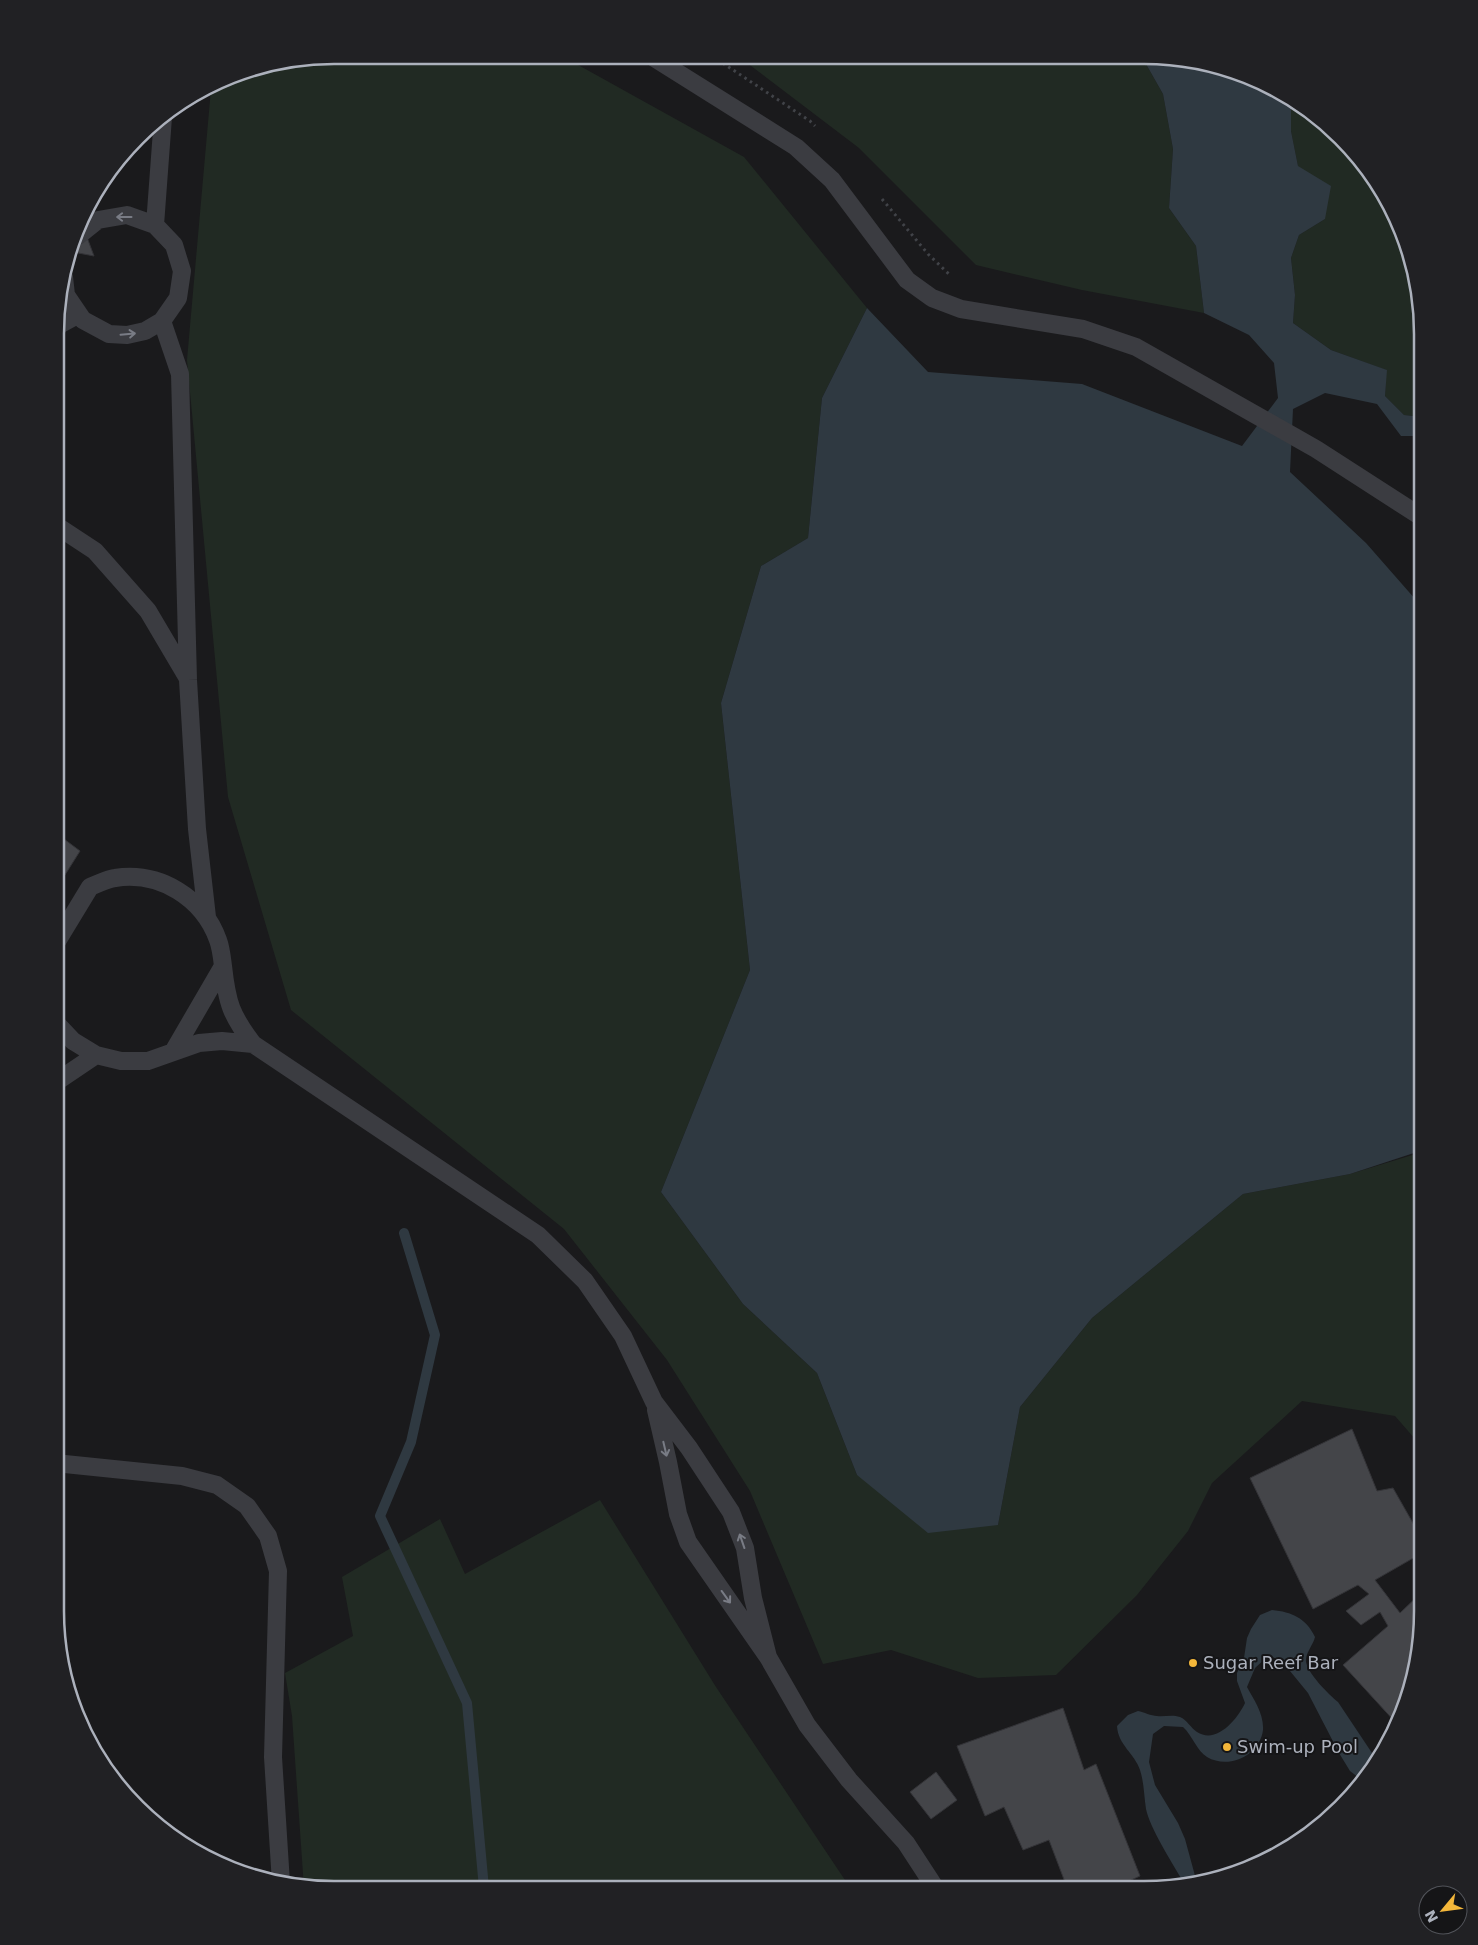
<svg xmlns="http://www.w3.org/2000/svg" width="1478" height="1945" viewBox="0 0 1478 1945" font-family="'DejaVu Sans',sans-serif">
  <rect width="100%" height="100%" fill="#1a1a1c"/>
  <!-- green -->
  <path fill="#212a23" d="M334 55 562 56 744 157 867 308 822 398 808 538 761 566 721 703 750 970 661 1192 743 1304 817 1373 857 1475 998 1525 1020 1407 1092 1318 1243 1194 1350 1174 1419 1153 1423 1160 1422 1447 1395 1416 1302 1401 1212 1483 1188 1531 1137 1595 1056 1675 978 1678 891 1650 823 1664 750 1491 667 1360 564 1229 291 1010 228 797 187 360 211 89 244 70Z
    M738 56 1142 57 1163 94 1173 149 1169 208 1196 246 1204 313 1082 290 976 265 859 148Z
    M1262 83 1314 112 1352 149 1363 173 1397 218 1414 262 1423 334V417L1404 415 1385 396 1386 370 1331 350 1293 323 1295 295 1291 258 1299 235 1325 219 1298 166 1291 131V103Z
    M600 1500 716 1687 851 1889 304 1888 292 1716 285 1673 353 1636 342 1577 440 1519 465 1574Z"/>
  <!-- water -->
  <path fill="#2f3941" d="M1142 57H1181L1251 76 1291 103V131L1298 166 1331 186 1325 219 1299 235 1291 258 1295 295 1293 323 1331 350 1387 370 1385 396 1404 415 1423 417V436H1401L1377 404 1325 393 1293 409 1290 472 1366 543 1423 608V1150L1350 1174 1243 1194 1092 1318 1020 1407 998 1525 928 1533 857 1475 817 1373 743 1304 661 1192 750 970 721 703 761 566 808 538 822 398 867 308 928 372 1082 384 1242 446 1278 398 1274 363 1249 335 1204 313 1196 246 1169 208 1173 149 1163 94Z
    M1272 1610C1292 1612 1306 1618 1315 1637 1313 1645 1307 1651 1306 1659 1304 1670 1329 1695 1338 1702L1378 1762 1363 1781 1350 1771 1339 1753 1308 1693 1281 1660 1268 1656 1255 1668 1247 1687C1254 1700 1264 1714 1263 1730 1260 1755 1229 1770 1207 1757 1197 1751 1192 1735 1183 1727L1164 1726 1153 1734 1149 1762 1155 1785 1178 1823 1185 1839 1197 1883 1183 1885 1181 1878C1171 1861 1150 1828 1146 1809 1144 1796 1144 1782 1140 1770 1135 1754 1118 1745 1117 1726L1128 1715 1138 1711C1144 1712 1151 1716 1157 1716 1165 1717 1172 1714 1180 1717 1187 1720 1191 1728 1197 1732 1217 1745 1238 1718 1245 1703L1237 1681V1673L1244 1658 1247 1638 1251 1629 1260 1615Z"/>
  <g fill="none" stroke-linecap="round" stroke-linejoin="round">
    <!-- stream -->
    <path stroke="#2f3941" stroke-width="10" d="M404 1233 435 1335 411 1442 380 1516 467 1703 484 1888"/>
  </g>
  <!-- building -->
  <path fill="#444549" stroke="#343438" d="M82 224 94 256 73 252Z
    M56 833 80 851 63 878 56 895Z
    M1352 1429 1377 1491 1393 1488 1422 1539V1553L1375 1580 1400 1613 1422 1592V1630L1408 1701 1397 1724 1343 1665 1388 1626 1380 1612 1361 1625 1346 1611 1369 1594 1358 1585 1313 1609 1250 1478Z
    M1063 1708 1084 1770 1096 1764 1140 1876 1109 1890H1068L1049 1840 1023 1850 1004 1807 985 1816 957 1746Z
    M936 1772 957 1800 931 1819 910 1792Z"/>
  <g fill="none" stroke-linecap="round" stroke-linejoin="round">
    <!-- path -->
    <path stroke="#414348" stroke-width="3" stroke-dasharray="2.5 4" stroke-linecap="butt" d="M712 56 810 121 815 126
      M99 195 100 186
      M882 199 928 254 951 276"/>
    <!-- lane -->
    <path stroke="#3b3c41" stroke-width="18" d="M651 56 796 147 832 180 907 280 932 298 961 309 1083 329 1136 347 1316 449 1423 518
      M155 225 163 117
      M64 277 66 295 83 320 109 334 127 335 145 331 162 321 178 298 182 271 174 245 155 225 127 215 98 220 78 236
      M162 321 180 374 188 680 197 829 207 917
      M57 326 79 314
      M57 526 95 551 148 611 187 677
      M56 943 90 887C98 884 107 879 115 878 160 871 203 898 218 940 221 948 222 958 223 966L173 1052
      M223 966C227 1003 231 1015 253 1044L538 1235 585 1281 623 1336 654 1402 689 1448 731 1512 745 1548 753 1598 768 1657
      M56 1023 73 1041 96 1055 121 1061H148L199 1043 222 1041 253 1044
      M56 1082 96 1055
      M56 1337V1336
      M656 1410 668 1462 678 1514 688 1542 768 1657 807 1725 849 1780 906 1843 936 1889
      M55 1463 182 1476 217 1485 247 1506 268 1536 278 1571 273 1757 281 1883"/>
  </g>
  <!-- one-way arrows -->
  <defs><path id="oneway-shaft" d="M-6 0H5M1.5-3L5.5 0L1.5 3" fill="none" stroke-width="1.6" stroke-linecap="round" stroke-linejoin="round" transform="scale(1.25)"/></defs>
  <g stroke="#797c85">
    <use href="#oneway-shaft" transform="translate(124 217) rotate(-180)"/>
    <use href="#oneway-shaft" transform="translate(128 334) rotate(-5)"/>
    <use href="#oneway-shaft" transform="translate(665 1449) rotate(77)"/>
    <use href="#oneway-shaft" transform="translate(742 1541) rotate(-109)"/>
    <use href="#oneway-shaft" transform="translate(726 1597) rotate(54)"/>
  </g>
  <!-- markers -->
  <g fill="#f4b73a" stroke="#151517" stroke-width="2">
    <circle cx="1193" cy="1663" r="5"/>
    <circle cx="1227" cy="1747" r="5"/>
  </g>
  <g text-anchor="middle" stroke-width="4" stroke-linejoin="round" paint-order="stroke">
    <!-- poi labels -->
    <g font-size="18" fill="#acb1bc" stroke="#151517" text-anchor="start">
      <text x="1203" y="1669">Sugar Reef Bar</text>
      <text x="1237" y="1753">Swim-up Pool</text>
    </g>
  </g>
  <!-- crop -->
  <path d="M0 0H1478V1945H0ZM334 64H1144A270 270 0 0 1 1414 334V1611A270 270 0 0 1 1144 1881H334A270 270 0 0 1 64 1611V334A270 270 0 0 1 334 64Z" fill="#212124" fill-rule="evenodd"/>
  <path fill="none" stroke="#acb1bc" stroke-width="2.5" d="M334 64H1144A270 270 0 0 1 1414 334V1611A270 270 0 0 1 1144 1881H334A270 270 0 0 1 64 1611V334A270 270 0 0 1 334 64Z"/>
  <!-- north arrow -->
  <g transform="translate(1443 1910) rotate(241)"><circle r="24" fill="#151517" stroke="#515359"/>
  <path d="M0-4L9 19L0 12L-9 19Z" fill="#f4b73a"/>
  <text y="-8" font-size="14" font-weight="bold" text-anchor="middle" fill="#acb1bc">N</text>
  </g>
</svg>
